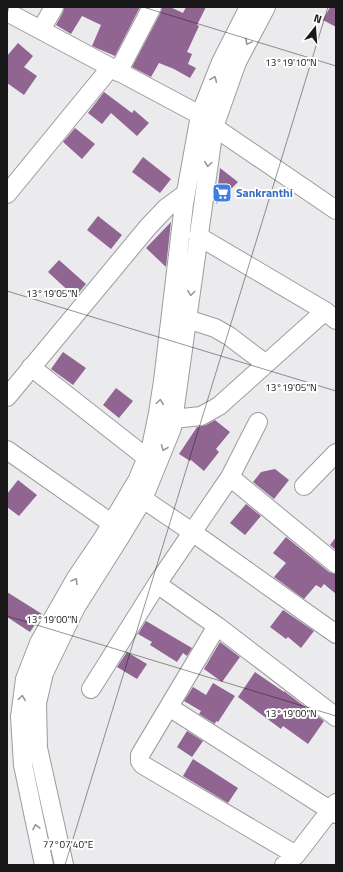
<svg xmlns="http://www.w3.org/2000/svg" width="343" height="872" viewBox="0 0 343 872" font-family="'Titillium Web',sans-serif">
  <rect width="100%" height="100%" fill="#ebebee"/>
  <!-- building -->
  <path fill="#916592" d="M64 7H140L115 56 92 46 101 25 82 16 71 34 56 25 63 12Z
    M162 7H170L183 13 186 7H206L197 25 199 26 187 52 192 54 188 64 196 68 190 78 174 69 159 63 151 77 132 67 161 12Z
    M330 7H336V27L323 20Z
    M18 43 33 56 24 67 37 76 24 95 7 83V56Z
    M104 92 132 113 134 110 149 123 137 136 111 113 102 124 88 113Z
    M75 128 95 144 82 159 63 142Z
    M143 157 171 179 160 193 132 172Z
    M220 168 238 182 216 204Z
    M98 216 122 235 111 249 87 230Z
    M171 222 166 267 146 248Z
    M59 260 86 284 75 297 48 272Z
    M63 352 86 368 73 385 51 369Z
    M116 388 133 401 119 418 103 405Z
    M215 420 230 432 216 449 219 452 204 471 191 460 190 461 179 454 197 427 206 425Z
    M275 469 289 480 274 499 253 482 261 472Z
    M18 480 37 495 19 516 7 507V494Z
    M246 504 261 516 245 535 230 523Z
    M286 537 329 572 336 574V594L324 584 321 588 316 585 304 599 274 577 286 563 273 553Z
    M336 537V550L330 545Z
    M7 592 42 614 30 632 7 617Z
    M283 610 314 631 301 648 288 637 286 639 270 627Z
    M146 621 192 648 187 656 183 653 177 662 150 645 152 642 138 634Z
    M220 642 240 657 222 682 204 669Z
    M127 652 147 664 137 679 117 667Z
    M255 672 284 692V691L324 721 308 744 283 726 281 729 238 697Z
    M213 683 235 696 218 722 216 721 215 724 199 714 201 711 184 701 193 687 206 695Z
    M187 731 203 741 192 757 177 747Z
    M193 759 238 788 228 803 183 776Z"/>
  <g fill="none" stroke-linecap="round" stroke-linejoin="round">
    <defs>
      <path id="minor" d="M7 12 200 115 214 127 336 210
        M41 30 54 7
        M118 72 152 7
        M7 194 111 67
        M198 236 325 311 336 320
        M187 319 215 328 229 336 266 364
        M31 367 147 458
        M7 397 148 227 166 208 185 194
        M173 419 201 416 219 406 325 311
        M7 450 121 530
        M230 477 336 564
        M304 486 336 453
        M143 499 192 532 336 634
        M157 584 217 626 336 717
        M217 626 140 755V761L143 765 296 855
        M91 689 157 584 230 477 258 422
        M169 707 336 814
        M44 865 23 765 20 717 25 679 39 643 76 578 103 538 138 479 151 447 158 413 163 381 184 204 200 115 221 62 249 7
        M64 865 38 748 37 703 44 673 76 607 119 539 143 499 172 428 214 127 237 62 266 7
        M284 865 296 855 336 803"/>
    </defs>
    <!-- minor casing -->
    <use href="#minor" stroke="#9c9c9f" stroke-width="20"/>
    <!-- minor -->
    <use href="#minor" stroke="#fff" stroke-width="18"/>
  </g>
  <!-- one-way arrows -->
  <defs><path id="oneway-chevron" d="M-2-3.5L2.5 0L-2 3.5" fill="none" stroke-width="1.6" stroke-linecap="round" stroke-linejoin="round"/></defs>
  <g stroke="#979798">
    <use href="#oneway-chevron" transform="translate(248 42) rotate(118)"/>
    <use href="#oneway-chevron" transform="translate(214 79) rotate(-68)"/>
    <use href="#oneway-chevron" transform="translate(208 164) rotate(98)"/>
    <use href="#oneway-chevron" transform="translate(191 293) rotate(98)"/>
    <use href="#oneway-chevron" transform="translate(160 402) rotate(-82)"/>
    <use href="#oneway-chevron" transform="translate(164 448) rotate(112)"/>
    <use href="#oneway-chevron" transform="translate(75 581) rotate(-59)"/>
    <use href="#oneway-chevron" transform="translate(22 698) rotate(-82)"/>
    <use href="#oneway-chevron" transform="translate(36 827) rotate(-102)"/>
  </g>
  <!-- ticks -->
  <path fill="none" stroke="#181819" stroke-width="1" stroke-opacity="0.45" d="M143 7 336 66M7 14 9 7M7 291 336 391M7 616 336 716M65 865 328 7"/>
  <!-- icons -->
  <defs>
    <symbol id="supermarket-square" viewBox="-11 -11 22 22"><rect x="-9" y="-9" width="18" height="18" rx="4" fill="#3f7fe0" stroke="#fff"/><path d="M-6-5.5h2.5l.6 2H6L4.5 2H-2.5L-4.4-4H-6ZM-1.5 3.2a1.3 1.3 0 1 0 .1 0ZM3 3.2a1.3 1.3 0 1 0 .1 0Z" fill="#fff"/></symbol>
  </defs>
  <g fill-rule="evenodd">
    <use href="#supermarket-square" x="211" y="182" width="22" height="22"/>
  </g>
  <g text-anchor="middle" stroke-width="4" stroke-linejoin="round" paint-order="stroke">
    <!-- shop labels -->
    <g font-size="12" font-weight="bold" fill="#366cbe" stroke="#fff" text-anchor="start">
      <text x="236" y="197">Sankranthi</text>
    </g>
  </g>
  <g font-size="10" text-anchor="middle" fill="#181819" stroke="#fff" stroke-width="4" stroke-linejoin="round" paint-order="stroke">
    <text x="291" y="66">13°19'10"N</text>
    <text x="52" y="297">13°19'05"N</text>
    <text x="291" y="391">13°19'05"N</text>
    <text x="52" y="623">13°19'00"N</text>
    <text x="291" y="717">13°19'00"N</text>
    <text x="68" y="848">77°07'40"E</text>
  </g>
  <!-- border -->
  <rect width="343" height="872" fill="none" stroke="#181819" stroke-width="16"/>
  <!-- north arrow -->
  <g transform="translate(315 28) rotate(17)" stroke="#ffffff" stroke-width="3" paint-order="stroke">
  <path d="M0-3L7 15L0 10L-7 15Z" fill="#181819"/>
  <text y="-6" font-size="11" font-weight="bold" text-anchor="middle" fill="#181819">N</text>
  </g>
</svg>
